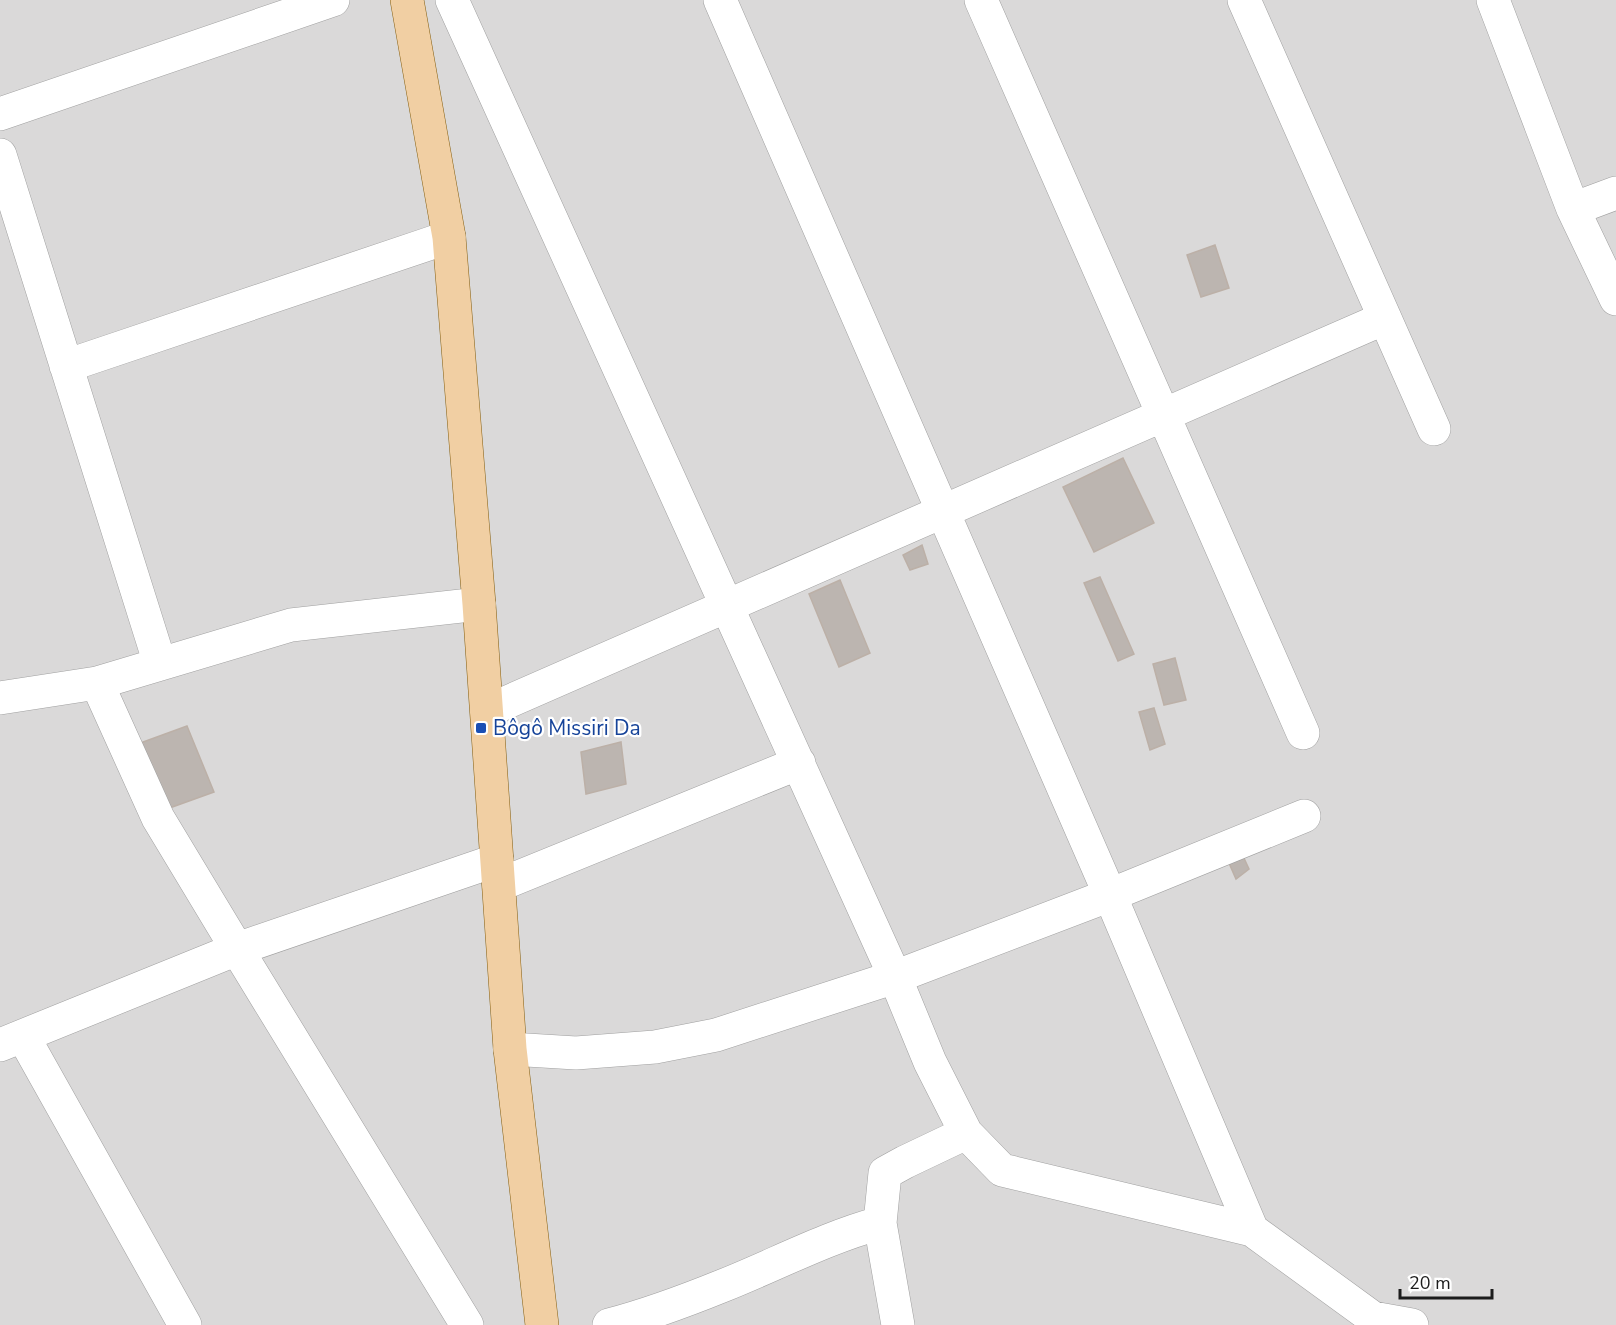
<svg xmlns="http://www.w3.org/2000/svg" width="1616" height="1325" viewBox="0 0 1616 1325" font-family="'Nunito Sans',sans-serif">
  <rect width="100%" height="100%" fill="#ece9e3"/>
  <!-- residential -->
  <path fill="#dad9d9" d="M0 0H1616V1325H0Z"/>
  <!-- building -->
  <path fill="#bcb5b0" stroke="#bcb0a7" stroke-width="1.5" d="M1215 245 1229 288 1201 297 1187 255Z
    M1123 458 1154 523 1094 552 1063 487Z
    M922 545 928 564 910 570 903 555Z
    M1100 577 1134 654 1118 661 1084 583Z
    M840 580 870 653 839 667 809 594Z
    M1175 658 1186 700 1164 705 1153 664Z
    M1154 708 1165 744 1150 750 1139 712Z
    M187 726 214 792 164 810 135 745Z
    M621 742 626 784 586 794 581 752Z
    M1243 856 1249 869 1236 879 1229 863Z"/>
  <g fill="none" stroke-linecap="round" stroke-linejoin="round">
    <defs>
      <path id="minor" d="M452 0 895 977 930 1062 966 1133 1002 1170 1252 1230 1373 1318 1412 1325
        M720 0 1110 895 1252 1230
        M981 0 1303 733
        M1244 0 1434 429
        M1493 0 1573 209 1616 299
        M0 114 333 0
        M0 155 160 664
        M1573 209 1616 193
        M66 366 449 237
        M97 683 158 818 237 949 467 1325
        M0 698 97 683 291 625 479 604
        M487 711 1385 318
        M499 885 799 763
        M23 1036 185 1325
        M0 1045 237 949 497 860
        M510 1049 576 1053 655 1047 716 1035 895 977 1110 895 1304 816
        M609 1325C647 1315 685 1301 722 1286 775 1265 825 1238 880 1223
        M898 1325 880 1223 885 1173 905 1162 966 1133"/>
      <path id="major" d="M407 0 449 237 479 604 510 1049 542 1325"/>
    </defs>
    <!-- minor casing -->
    <use href="#minor" stroke="#a0a0a0" stroke-width="34"/>
    <!-- major casing -->
    <use href="#major" stroke="#845e10" stroke-width="34"/>
    <!-- minor -->
    <use href="#minor" stroke="#fff" stroke-width="33"/>
    <!-- major -->
    <use href="#major" stroke="#f1cfa3" stroke-width="33"/>
  </g>
  <!-- markers -->
  <rect fill="#1a4fb4" stroke="#fff" stroke-width="2" x="475" y="722" width="12" height="12" rx="3"/>
  <g text-anchor="middle" stroke-width="4.5" stroke-linejoin="round" paint-order="stroke">
    <!-- transit labels -->
    <g font-size="21" fill="#164399" stroke="#fff" text-anchor="start">
      <text x="493" y="735">Bôgô Missiri Da</text>
    </g>
  </g>
  <!-- scale -->
  <path d="M1400 1289v9h92v-9" fill="none" stroke="#1c1c1c" stroke-width="3"/>
  <text x="1409" y="1289" font-size="18" fill="#1c1c1c" stroke="#ffffff" stroke-width="4.5" paint-order="stroke">20 m</text>
</svg>
